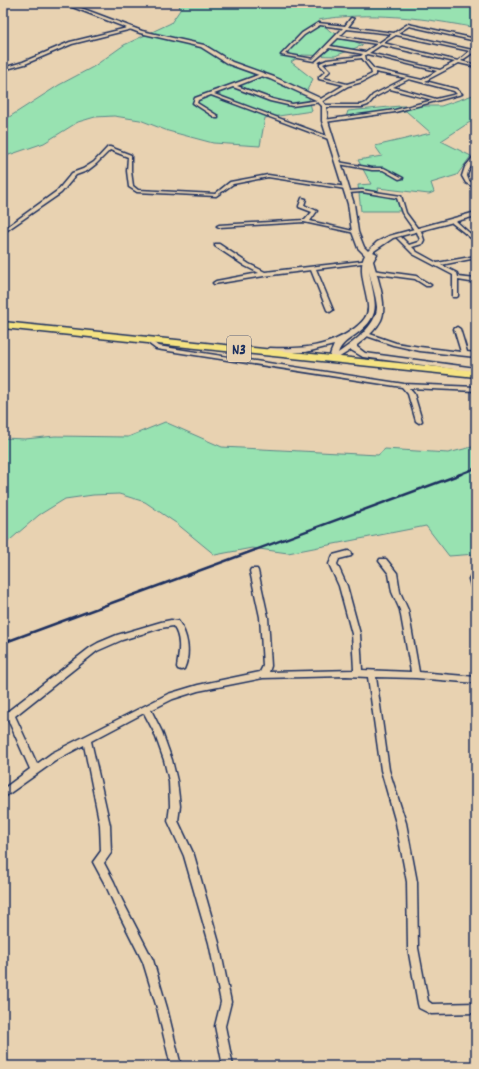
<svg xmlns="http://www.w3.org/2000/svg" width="479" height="1069" viewBox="0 0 479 1069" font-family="Dekko,sans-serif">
  <rect width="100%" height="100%" fill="#e8d2b1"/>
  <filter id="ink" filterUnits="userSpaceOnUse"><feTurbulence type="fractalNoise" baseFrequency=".025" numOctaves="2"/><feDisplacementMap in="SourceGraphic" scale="8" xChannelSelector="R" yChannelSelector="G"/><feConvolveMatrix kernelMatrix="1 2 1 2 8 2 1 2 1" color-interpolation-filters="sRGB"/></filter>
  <g filter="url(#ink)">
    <!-- green -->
    <path fill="#98e2b1" stroke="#5a8888" d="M179 3H457L476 9V28C427 18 367 11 318 20L330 31 363 45 335 56 302 55 291 62 313 79 307 90 312 111 265 118 260 146 213 143 168 131 140 120 114 116 95 117 78 122 44 143 3 157V121L59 85 93 67 124 45 171 23 180 10Z
      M476 94V124L470 122 441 141 471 156 457 175 431 183 434 192 429 194 378 188 380 196H395L401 211H361L358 185 371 184 358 160 382 156 375 146 431 133 406 111 345 120 348 111 400 106H441Z
      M165 422 222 447 378 455 385 449 448 453 476 446V554L449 556 426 526 288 553 252 548 215 555 176 523 145 502 119 494 93 495 65 499 39 515 3 546V438L25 439 55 436 128 437Z"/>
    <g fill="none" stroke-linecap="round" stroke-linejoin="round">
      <defs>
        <path id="minor" d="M351 18 354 19 348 27 394 33 408 24 476 39V41L409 26 398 33 472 50 475 49 474 52 461 61 476 65V67L459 63 425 81 456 89 462 94 395 112 325 122 323 121 324 120 395 110 433 100 390 89 375 97 368 105 362 107H324L322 106 324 105H361L366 103 373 95 406 78 375 72V75L362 82 348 86 321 102 292 106 270 101 233 87 214 94 332 138 333 139 331 140 211 95 198 100 197 103 218 116V118H216L193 103 195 98 261 74 262 76 237 86 272 99 292 104 319 100 344 85 319 79V77L326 71 320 65V63L327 60 361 56 363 54 329 48 314 61 281 55 302 33 318 23 345 26ZM320 25 343 28 313 59 285 54 304 35ZM347 29 392 34 379 43 340 36ZM396 35 470 51 458 61 383 43ZM338 38 377 44 365 52 330 46ZM381 45 455 62 440 70 369 53ZM367 54 437 71 422 80 374 69 366 60 365 55ZM362 58 371 70 372 74 360 80 347 84 323 78 330 71 323 64 328 62ZM409 79 454 91 457 94 436 99 393 87Z
          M131 27 132 29 72 44 25 64 3 70V68L23 62 70 42Z
          M108 147H110L131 155V171L133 186 138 190 215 194 230 182 268 175 346 187 348 188 346 189 268 177 233 184 216 196 137 192 129 187 127 171 128 157 110 150 96 164 87 171 76 175 61 193 3 233V230L57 191 72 173 83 169 94 162Z
          M475 155H476C476 162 468 168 467 176L469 181 476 185V188L466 183 462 176 465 167Z
          M338 162 372 168H384L403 178 399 179 383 170H372L339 164H338Z
          M362 190 401 196 406 213 418 229V230H414L402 213 397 198 362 192 348 193 346 192 348 191Z
          M302 198 306 199 304 205 317 211 310 221 357 232 355 233 304 222 219 227 217 226 219 225 305 220 312 212 299 207V206Z
          M452 221H456L476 239V242L452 223Z
          M417 231H421L424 240 422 244 412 247 417 252 437 263 476 256V258L441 265 457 273 458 277 476 279V283L458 280V296L457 297H453V275L413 254 397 238 401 237 409 245 418 242 420 240 417 232Z
          M215 244H219L249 264 265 272 370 260 372 261 370 262 316 269 333 310 330 312 327 310 311 270 264 276 214 284 213 283 216 281 259 273 245 266 215 246Z
          M372 270 416 276 431 285 430 286H426L415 279 370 273V271Z
          M457 327 460 329 467 352 476 353V357L420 351 393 345 361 334 364 332 396 343 420 347 461 352 454 329Z
          M146 337 158 346 404 384 476 387V391L409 388 414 394 422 421 419 423 416 421 408 394 402 387 156 349 144 340 143 339Z
          M348 551 351 552 352 554 351 556 339 559 337 564 347 586 360 634 362 670 411 672 400 610 392 592 389 574 379 561 380 559H386L397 573 400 592 408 610 419 672 476 677V683L416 678 376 677 389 770 406 823 417 882 418 948 428 1001 432 1004 476 1003V1013L431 1014 419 1008 418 1004 408 948 407 882 396 823 381 770 368 677 346 676 263 678 198 691 173 699 151 710 162 732 172 760 177 781 180 806 178 821 194 855 219 943 231 1002 225 1026 233 1066H223L215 1026 221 1002 209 943 184 856 168 821 170 806 169 781 164 760 154 732 144 713 91 741 110 825 111 853 104 863 114 882 122 900 153 960 167 1008 181 1066H171L157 1008 143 962 115 906 107 888 93 862 101 851 100 825 84 745 58 759 3 798V789L30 769 6 715 7 712 91 647 98 643 117 635 161 622 171 620 178 621C188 634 191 654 184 669L181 670 178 669 177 667C179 653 182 638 173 626L161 628 122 640 97 651 15 716 37 764 52 753 168 694 198 685 260 672 263 666 260 617 250 571 251 569H257L258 571 268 617 271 666 269 672 354 670 352 634 339 586 329 564 333 555Z
          M476 571V594L473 593 469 579 473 572Z"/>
        <path id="tertiary" d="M62 3H68L142 31 204 45 232 62 274 77 320 98 326 106 328 121 354 204 358 232 364 247 368 251 377 242 389 236 476 212V216L393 238 374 251 373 252 377 254 373 261C377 276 388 306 381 320 376 330 365 339 357 345V347L365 353 476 368V372L363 357 351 350 333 361 329 359 331 352 334 345 306 352H267L266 350 270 348C302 349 328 348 355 328 362 322 369 316 368 306 367 290 357 270 365 255L358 248 352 232 348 204 322 121V106L316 100 270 79 228 64 201 47 140 33ZM369 270C371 282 376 295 377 307 377 326 351 344 338 353 341 344 348 340 355 335 385 314 373 301 369 270Z"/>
        <path id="trunk" d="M3 322 476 371V377L3 328Z"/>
      </defs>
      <!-- minor casing -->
      <use href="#minor" stroke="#1b2f5e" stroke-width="3"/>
      <!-- tertiary casing -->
      <use href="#tertiary" stroke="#1b2f5e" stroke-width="3"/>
      <!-- trunk casing -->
      <use href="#trunk" stroke="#1b2f5e" stroke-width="3"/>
      <!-- minor -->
      <use href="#minor" fill="#e8d2b1" fill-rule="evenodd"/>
      <!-- tertiary -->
      <use href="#tertiary" fill="#e8d2b1" fill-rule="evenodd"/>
      <!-- trunk -->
      <use href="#trunk" fill="#f5e382" fill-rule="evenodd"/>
      <!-- rail-far1 -->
      <path stroke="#1b2f5e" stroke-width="2" d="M458 475 476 468"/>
      <!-- rail -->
      <path stroke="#1b2f5e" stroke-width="2.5" d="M3 643 461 474"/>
    </g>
  </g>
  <g text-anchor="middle" stroke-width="3" stroke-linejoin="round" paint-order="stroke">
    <!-- shield labels -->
    <rect fill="#e8d2b1" stroke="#586077" stroke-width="1" x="227" y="336" width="24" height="26" rx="3"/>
    <g font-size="15" font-weight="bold" fill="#1b2f5e">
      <text x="239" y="354">N3</text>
    </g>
  </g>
  <!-- margin -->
  <rect width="479" height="1069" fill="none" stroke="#e8d2b1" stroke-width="16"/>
  <rect x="8" y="8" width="463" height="1053" fill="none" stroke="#1b2f5e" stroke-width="1.5" filter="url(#ink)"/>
</svg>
